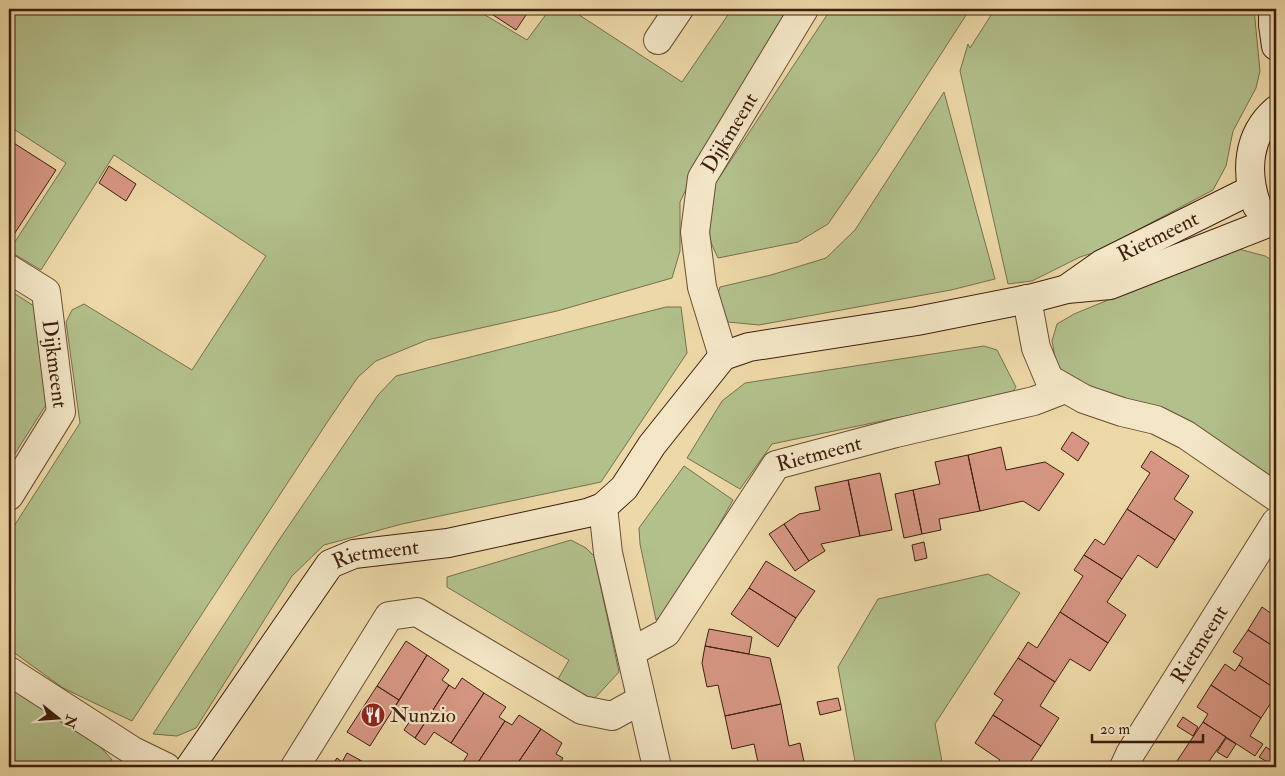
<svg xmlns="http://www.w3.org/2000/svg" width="1285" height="776" viewBox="0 0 1285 776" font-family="'IM FELL Double Pica',serif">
  <rect width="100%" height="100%" fill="#edd8a7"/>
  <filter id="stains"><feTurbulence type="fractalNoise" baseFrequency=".004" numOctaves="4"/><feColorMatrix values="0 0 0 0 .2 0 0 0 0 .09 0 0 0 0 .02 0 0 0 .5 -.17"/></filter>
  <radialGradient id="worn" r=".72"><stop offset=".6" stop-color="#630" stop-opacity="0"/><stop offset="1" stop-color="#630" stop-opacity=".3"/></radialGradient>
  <!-- green -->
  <path fill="#b2c08c" stroke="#786f4e" d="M9 9H475L527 40 550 9H570L682 82 732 9H790L704 151 680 202V251L672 278 557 311 427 340 376 361 358 377 328 421 132 721 63 688 9 649V534L80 423 66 322 72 310 84 304 192 370 266 256 114 155 41 270 9 251 66 163 9 126Z
    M831 9H970L877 153 828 224 798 242 718 258 712 245 706 224 711 190Z
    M995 9H1254L1260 71 1256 88 1233 131 1226 166 1213 190 1096 252 1080 257 1032 281 1008 284 960 71 968 44 970 48Z
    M944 92 995 279 951 290 759 325 728 322 714 307 720 287 771 275 826 258 855 230Z
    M1235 248 1265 256 1276 262V485L1154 407 1086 387 1066 376 1056 362 1052 341 1057 324 1074 314Z
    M9 290 34 306 49 400 9 463Z
    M666 307H681L687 353 601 482 402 524 324 545 292 576 196 728 177 736 153 734 279 540 378 395 396 376Z
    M984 346 997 350 1016 387 1011 394 772 444 740 489 687 458 722 401 745 383Z
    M684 466 733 500 711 539 661 615 656 620 640 544 639 528Z
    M571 540 586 548 594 556 619 672 594 699 581 694 558 679 569 660 447 587V577Z
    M988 574 1020 593 935 724 943 767H856L838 667 878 599Z
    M9 686 97 743 112 760 108 767H9Z"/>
  <!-- building -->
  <path fill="#d69683" stroke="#3e1e0f" d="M484 9H530L516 30Z
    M9 140 56 170 9 242Z
    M109 166 136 184 126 201 99 183Z
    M1072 432 1089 443 1078 461 1061 449Z
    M1001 447 1006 470 1045 462 1064 474 1039 511 1023 501 980 511 968 455Z
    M1151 451 1189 476 1174 499 1193 512 1175 540 1127 509 1150 473 1141 467Z
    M968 455 980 511 939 519 941 530 922 534 913 490 940 484 935 462Z
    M880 473 892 530 860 536 848 480Z
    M848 480 860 536 821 544 825 551 809 561 784 524 799 514 820 510 815 487Z
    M913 490 922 534 904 538 895 494Z
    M1127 509 1175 540 1157 568 1138 555 1122 579 1084 555 1095 539 1104 545Z
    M784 524 809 561 795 571 769 534Z
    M924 542 927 558 915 561 912 545Z
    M1084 555 1122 579 1107 602 1126 615 1108 643 1060 612 1083 576 1074 570Z
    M766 561 815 591 796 618 749 588Z
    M1276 585V599L1270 595Z
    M749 588 796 618 778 647 731 614Z
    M1262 607 1272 614 1276 608V648L1248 630Z
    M1060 612 1108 643 1090 671 1070 659 1055 682 1018 658 1028 642 1037 648Z
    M709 629 752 637 749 654 705 646Z
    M1248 630 1276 648V689L1239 665 1243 658 1233 652Z
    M406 641 427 655 399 700 377 686Z
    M705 646 770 658 781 704 725 716 718 685 707 687 702 663Z
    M427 655 449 670 442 680 449 685 415 738 404 730 412 718 395 707Z
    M1018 658 1055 682 1040 706 1059 718 1041 746 993 715 1003 700 994 694Z
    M1225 664 1235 671 1239 665 1276 689V704L1272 701 1261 718 1211 685Z
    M462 678 484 693 451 743 434 732 425 745 415 738 449 685 455 689Z
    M1211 685 1261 718 1250 736 1263 744 1255 756 1203 722 1208 714 1197 707Z
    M377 686 399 700 370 746 347 732Z
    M484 693 506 707 499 717 505 721 475 767H460L468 754 451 743Z
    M838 698 841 710 820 715 817 702Z
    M781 704 789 746 800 743 804 762 778 767H759L754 744 732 749 725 716Z
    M519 715 541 729 515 767H475L505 721 512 725Z
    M993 715 1041 746 1027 767H995L1000 760 975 743Z
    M1183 717 1198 727 1193 736 1177 726Z
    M1203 722 1226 737 1205 767H1173Z
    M541 729 562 743 556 754 563 758 557 767H515Z
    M1226 738 1236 744 1227 758 1217 752Z
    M1266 747 1275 753 1269 763 1259 757Z
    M347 753 360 760 356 767H350L342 762Z
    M337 758 342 762 350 767H331Z
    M360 760 370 767H356Z
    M804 762 805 767H778Z"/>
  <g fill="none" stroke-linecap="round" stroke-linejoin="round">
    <defs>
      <g id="street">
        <path d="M658 40 679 9"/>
        <path id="s1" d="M9 269 46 292 61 412 9 496"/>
        <path d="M1027 299 1036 348 1049 379 1084 399 1122 412 1156 420 1186 435 1276 497"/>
        <path id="s2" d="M723 356 702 287 695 232 702 178 804 9"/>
        <path d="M603 507 608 553 657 767"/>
        <path id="s3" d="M631 652 666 633 776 465 896 433 1034 401 1065 389"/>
        <path d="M9 671 133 751 166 767"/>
        <path d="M295 767 389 616 417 612 582 710 612 716 641 700"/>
        <path id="s4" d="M1124 767 1130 754 1276 522"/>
      </g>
      <g id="secondary">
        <path d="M1273 9V25L1276 46"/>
        <path d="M1257 206C1245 172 1247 135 1276 110"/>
        <path id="s5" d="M1068 288 1102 264 1251 190"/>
        <path id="s6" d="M190 767 330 564 354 554 448 543 587 513 603 507 624 488 652 445 723 356 749 347 917 321 1033 298 1067 289 1110 285 1268 223"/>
      </g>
    </defs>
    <!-- street casing -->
    <use href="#street" stroke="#6a4c35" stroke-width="30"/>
    <!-- secondary casing -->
    <use href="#secondary" stroke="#3e1e0f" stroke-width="30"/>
    <!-- street -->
    <use href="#street" stroke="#f3e6c6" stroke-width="28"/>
    <!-- secondary -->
    <use href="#secondary" stroke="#f3e6c6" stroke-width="28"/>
  </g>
  <!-- icons -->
  <defs>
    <symbol id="restaurant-disc" viewBox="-11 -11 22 22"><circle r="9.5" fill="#8f2418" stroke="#f3e6c6"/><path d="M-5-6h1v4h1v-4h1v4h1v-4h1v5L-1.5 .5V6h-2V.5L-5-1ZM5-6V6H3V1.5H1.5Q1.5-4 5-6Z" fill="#fff"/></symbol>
  </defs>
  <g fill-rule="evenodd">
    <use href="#restaurant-disc" x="359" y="701" width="28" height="28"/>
  </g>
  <g text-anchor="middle" stroke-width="4.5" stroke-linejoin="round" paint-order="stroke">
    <!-- street labels -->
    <g font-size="21" fill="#3e1e0f" stroke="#f3e6c6">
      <text dy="7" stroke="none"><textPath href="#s2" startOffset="235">Dijkmeent</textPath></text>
      <text dy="7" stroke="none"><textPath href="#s5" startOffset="104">Rietmeent</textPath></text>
      <text dy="7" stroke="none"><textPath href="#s1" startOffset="116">Dijkmeent</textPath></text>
      <text dy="7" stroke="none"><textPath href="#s3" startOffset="285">Rietmeent</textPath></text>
      <text dy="7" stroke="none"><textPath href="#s6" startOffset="294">Rietmeent</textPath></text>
      <text dy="7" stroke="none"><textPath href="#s4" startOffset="144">Rietmeent</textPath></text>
    </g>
    <!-- poi labels -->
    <g font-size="21" fill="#3e1e0f" stroke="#f3e6c6" text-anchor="start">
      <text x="390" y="722">Nunzio</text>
    </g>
  </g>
  <!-- margin -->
  <rect width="1285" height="776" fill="none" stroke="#edd8a7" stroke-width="30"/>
  <rect x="10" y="10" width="1265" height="756" fill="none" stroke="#3e1e0f" stroke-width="2.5"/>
  <rect x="15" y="15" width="1255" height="746" fill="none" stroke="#3e1e0f"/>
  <!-- north arrow -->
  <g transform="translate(58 718) rotate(107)" stroke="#f3e6c6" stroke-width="4" paint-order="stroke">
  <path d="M0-4L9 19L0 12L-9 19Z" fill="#3e1e0f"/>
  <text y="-8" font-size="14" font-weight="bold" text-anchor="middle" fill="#3e1e0f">N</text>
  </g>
  <!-- scale -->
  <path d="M1092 734v8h111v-8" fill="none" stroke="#3e1e0f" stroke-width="2.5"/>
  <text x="1100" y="734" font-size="15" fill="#3e1e0f" stroke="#f3e6c6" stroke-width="4" paint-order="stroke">20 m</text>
  <rect width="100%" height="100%" filter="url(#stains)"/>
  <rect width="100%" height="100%" fill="url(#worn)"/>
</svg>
